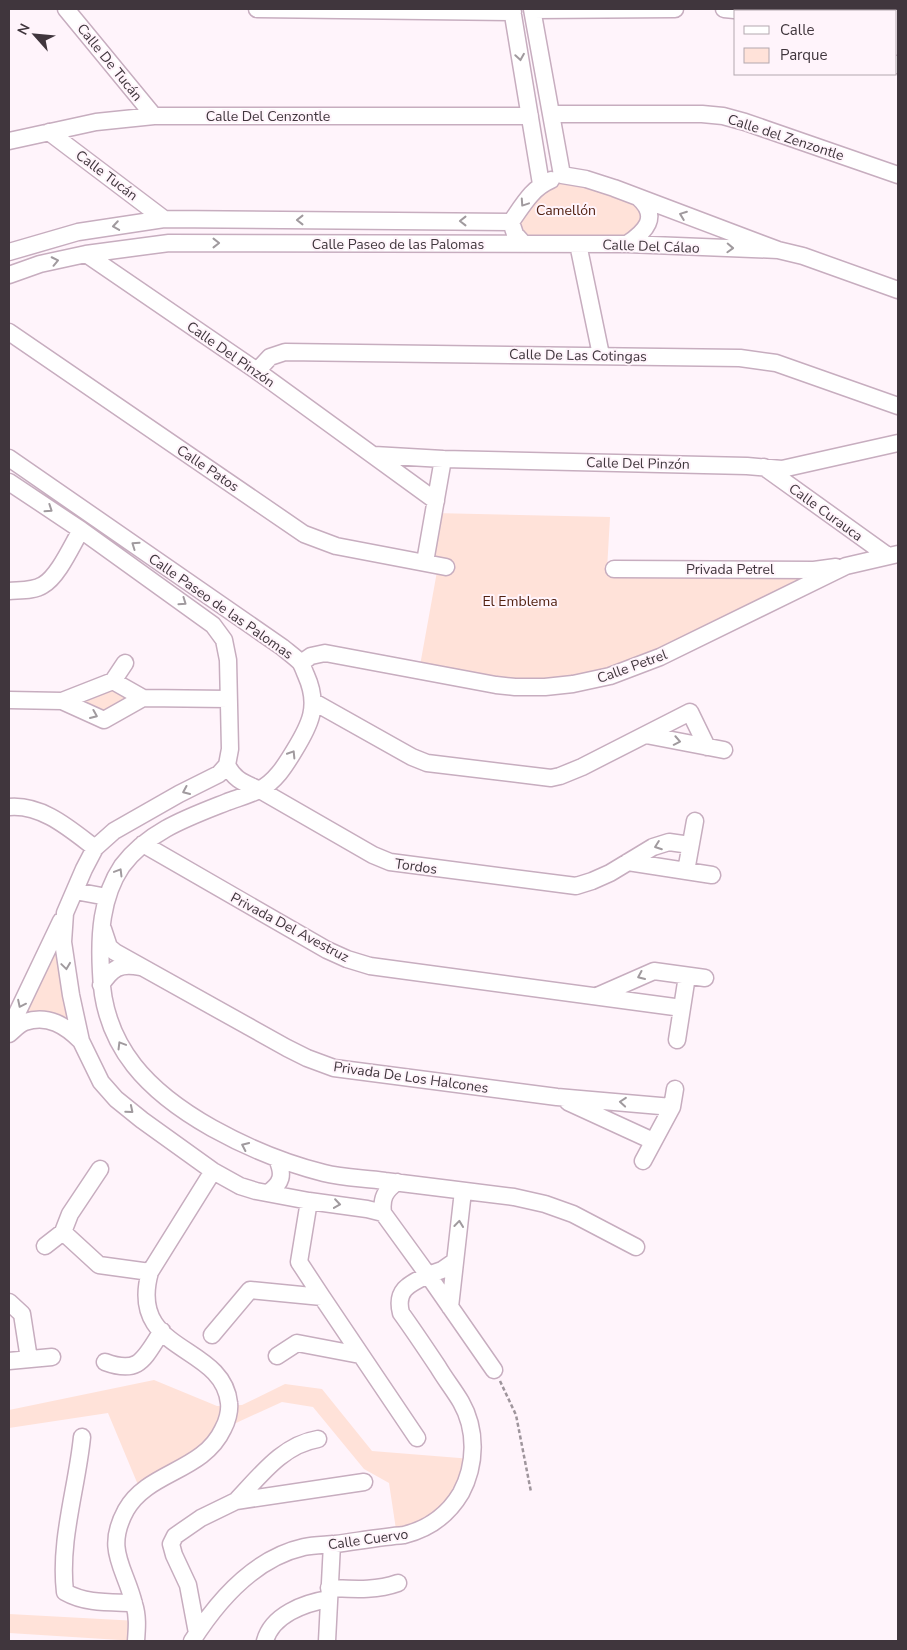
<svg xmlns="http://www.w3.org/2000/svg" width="907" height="1650" viewBox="0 0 907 1650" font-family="'Nunito Sans',sans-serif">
  <rect width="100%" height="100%" fill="#fff4fb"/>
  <!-- green -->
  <path fill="#ffe2d9" d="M562 175 639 198 643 233 578 244 515 234 531 193Z
    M434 513 610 517 607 570H814L783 598 573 684 419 671 438 566 425 562Z
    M113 681 143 698 104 720 62 701Z
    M65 913 81 1041 57 1022 9 1034Z
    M154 1380 217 1406 242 1405 285 1384 322 1389 372 1451 472 1459 457 1499 397 1536 389 1483 364 1469 313 1407 282 1402 236 1423H226L218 1440 141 1492 108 1413 9 1428V1410Z
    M9 1614 138 1621 136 1641 9 1633Z"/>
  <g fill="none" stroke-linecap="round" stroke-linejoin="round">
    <defs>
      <path id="minor" d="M66 9 154 116
        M257 9 513 12
        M512 9 541 184
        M532 9 562 175
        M724 9 745 11
        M532 10 675 9
        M849 11 872 9
        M896 64 898 65
        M551 114H702L723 116 745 122 898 175
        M49 132 164 219
        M9 141 96 122 154 116H530
        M562 175 586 179 614 188 778 250 803 256 898 290
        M524 244 515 234 511 222C523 205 532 188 551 180
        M578 244 601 355
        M627 244C645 232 660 217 639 198
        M9 252 78 232 164 219 511 222
        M86 254 257 371 436 501
        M9 275 40 264 86 254 169 243 627 244 778 250
        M9 332 304 534 336 546 446 567
        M257 371 270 357 285 352 740 358 776 363 898 406
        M374 455 443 459 747 466 782 469 898 443
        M9 458 282 647C288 652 295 657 300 662 303 666 304 671 306 675 320 706 310 725 294 751 285 766 275 782 259 790 249 795 238 798 227 802 189 817 148 831 122 866 101 897 99 936 101 972 103 1048 150 1093 212 1128 248 1148 284 1163 324 1173 343 1178 365 1178 385 1181 428 1186 471 1192 514 1197L545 1204 573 1214 636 1247
        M764 467 888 556
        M9 482 81 530 213 625 224 640 228 660 230 749 227 765 219 774 179 794 114 831 95 848 84 869 65 913 63 942 71 995 81 1041 101 1082 116 1099 142 1120 213 1171 240 1186 256 1191 309 1201 367 1209 383 1213 428 1275 442 1270 455 1261
        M425 562 443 459
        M614 569 814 570 836 567
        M9 591C20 590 34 591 43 585 58 577 72 545 81 530
        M301 663 311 656 325 653 496 685 515 687H545L573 684 610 676 660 657 846 566 898 554
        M113 681 125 663
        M9 700 62 701 104 720 143 698
        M62 701 113 681 143 698 228 699
        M314 702 412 757 427 763 551 778 560 776 582 767 690 712 707 747
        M646 735 724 750
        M227 765C235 781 245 783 260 790L373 855 390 862 576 886 592 881 610 873 653 847 669 842 690 845
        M9 807C42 804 70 829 95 848
        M143 844 327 950 347 959 370 966 682 1008
        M628 862 712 875
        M686 871 695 821
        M75 891 107 897
        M103 929 109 947 115 952 287 1048 307 1058 334 1068 557 1097 672 1107
        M101 985C112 968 120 963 140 967
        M597 996 654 971 705 978
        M9 1030 61 921
        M9 1034C14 1030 19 1024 25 1022 48 1014 66 1026 81 1041
        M677 1040 687 976
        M568 1102 653 1141
        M643 1161 672 1107 675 1089
        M268 1193C282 1183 284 1175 277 1159
        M309 1201 299 1262 322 1297 417 1438
        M383 1213C381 1198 385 1191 397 1182
        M63 1232 70 1214 100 1169
        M45 1246 63 1232 99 1265 150 1272
        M9 1302 22 1314 29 1359
        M450 1307 463 1191
        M212 1335 250 1290 322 1297
        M277 1356 297 1343 360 1355
        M9 1361 52 1357
        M105 1362C140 1375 144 1358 162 1331
        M82 1437C77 1488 59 1540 65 1592 86 1604 110 1602 134 1603
        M236 1501C260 1476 282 1445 318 1439
        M329 1588C353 1589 376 1591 398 1583
        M197 1633 188 1585 174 1555 171 1544 175 1536 201 1518 236 1501 364 1482
        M136 1641C137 1628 138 1616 134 1604 125 1567 104 1550 126 1510 148 1471 203 1472 223 1429 227 1422 230 1411 229 1403 223 1343 127 1354 150 1272L213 1171
        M192 1641C218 1600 255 1558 304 1547 314 1545 325 1545 335 1544 358 1541 381 1537 404 1535 428 1529 448 1515 461 1493 476 1465 477 1430 461 1402 454 1390 445 1379 438 1367 426 1349 414 1331 401 1313 395 1290 409 1284 428 1275L494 1370
        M265 1641C272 1615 304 1603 329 1599
        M327 1641 332 1544"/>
    </defs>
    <!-- minor casing -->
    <use href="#minor" stroke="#c7adbf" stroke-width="19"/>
    <!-- path -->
    <path stroke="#9f959c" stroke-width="2.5" stroke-dasharray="4 2.5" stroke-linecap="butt" d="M500 1381 516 1415 531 1492"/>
    <!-- minor -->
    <use href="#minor" stroke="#fff" stroke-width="16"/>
  </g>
  <!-- one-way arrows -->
  <defs><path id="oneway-chevron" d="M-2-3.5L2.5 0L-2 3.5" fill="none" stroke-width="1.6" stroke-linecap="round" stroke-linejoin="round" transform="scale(1.25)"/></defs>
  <g stroke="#a09a9e">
    <use href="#oneway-chevron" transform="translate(520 57) rotate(81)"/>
    <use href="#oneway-chevron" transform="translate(524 203) rotate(124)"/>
    <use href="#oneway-chevron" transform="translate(683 215) rotate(-159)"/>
    <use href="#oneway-chevron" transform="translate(300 220) rotate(-180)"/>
    <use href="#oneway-chevron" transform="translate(463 221) rotate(-180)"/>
    <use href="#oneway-chevron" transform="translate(116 226) rotate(171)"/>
    <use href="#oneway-chevron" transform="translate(216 243)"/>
    <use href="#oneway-chevron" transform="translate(730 248) rotate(2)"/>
    <use href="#oneway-chevron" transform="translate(55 261) rotate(-12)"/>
    <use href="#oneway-chevron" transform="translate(49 509) rotate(34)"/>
    <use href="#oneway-chevron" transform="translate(135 545) rotate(-145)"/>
    <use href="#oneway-chevron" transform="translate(183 602) rotate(35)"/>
    <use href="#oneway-chevron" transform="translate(94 715) rotate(23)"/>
    <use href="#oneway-chevron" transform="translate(677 741) rotate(11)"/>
    <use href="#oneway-chevron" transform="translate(292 754) rotate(-58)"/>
    <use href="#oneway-chevron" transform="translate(186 791) rotate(156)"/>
    <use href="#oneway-chevron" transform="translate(658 846) rotate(160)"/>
    <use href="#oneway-chevron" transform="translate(119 872) rotate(-59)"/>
    <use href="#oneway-chevron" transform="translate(66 966) rotate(82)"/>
    <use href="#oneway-chevron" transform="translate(641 976) rotate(156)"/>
    <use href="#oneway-chevron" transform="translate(21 1004) rotate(116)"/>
    <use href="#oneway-chevron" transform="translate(121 1045) rotate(-121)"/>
    <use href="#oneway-chevron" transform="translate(623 1102) rotate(-175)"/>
    <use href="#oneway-chevron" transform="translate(130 1110) rotate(40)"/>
    <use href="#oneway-chevron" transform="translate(245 1146) rotate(-155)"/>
    <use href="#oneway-chevron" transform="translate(337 1204) rotate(8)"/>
    <use href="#oneway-chevron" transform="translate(459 1224) rotate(-84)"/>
  </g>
  <g text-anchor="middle" stroke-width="4" stroke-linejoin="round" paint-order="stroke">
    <!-- street labels -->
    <g font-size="14" fill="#40363d" stroke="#fff4fb">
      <text transform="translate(110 62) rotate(51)" y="5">Calle De Tucán</text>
      <text x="268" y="121">Calle Del Cenzontle</text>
      <text transform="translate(786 137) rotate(18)" y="5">Calle del Zenzontle</text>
      <text transform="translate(107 175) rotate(37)" y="5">Calle Tucán</text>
      <text x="398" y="249">Calle Paseo de las Palomas</text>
      <text transform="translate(651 246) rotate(2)" y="5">Calle Del Cálao</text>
      <text transform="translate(231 354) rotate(35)" y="5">Calle Del Pinzón</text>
      <text transform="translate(578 355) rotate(1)" y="5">Calle De Las Cotingas</text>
      <text transform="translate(638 463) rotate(1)" y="5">Calle Del Pinzón</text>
      <text transform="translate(208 468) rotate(34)" y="5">Calle Patos</text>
      <text transform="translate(826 512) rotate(36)" y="5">Calle Curauca</text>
      <text x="730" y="574">Privada Petrel</text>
      <text transform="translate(221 606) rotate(35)" y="5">Calle Paseo de las Palomas</text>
      <text transform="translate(632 666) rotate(-20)" y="5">Calle Petrel</text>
      <text transform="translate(416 866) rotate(8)" y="5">Tordos</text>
      <text transform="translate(290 927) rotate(28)" y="5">Privada Del Avestruz</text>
      <text transform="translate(411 1077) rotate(8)" y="5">Privada De Los Halcones</text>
      <text transform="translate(368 1539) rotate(-8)" y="5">Calle Cuervo</text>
    </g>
    <!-- park labels -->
    <g font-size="14" fill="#522111" stroke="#fff4fb">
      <text x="566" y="215">Camellón</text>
      <text x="520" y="606">El Emblema</text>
    </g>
  </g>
  <!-- border -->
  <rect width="907" height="1650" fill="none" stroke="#40363d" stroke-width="20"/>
  <!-- legend -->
  <rect x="734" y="10" width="162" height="65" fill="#fff4fb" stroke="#b3a8af"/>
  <rect x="744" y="26" width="25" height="8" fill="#ffffff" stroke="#b3a8af"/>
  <text x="780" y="35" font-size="15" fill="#40363d">Calle</text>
  <rect x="744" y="48" width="25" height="15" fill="#ffe2d9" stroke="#b3a8af"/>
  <text x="780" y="60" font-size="15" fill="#40363d">Parque</text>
  <!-- north arrow -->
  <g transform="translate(35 35) rotate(297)" stroke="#fff4fb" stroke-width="4" paint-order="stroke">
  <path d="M0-4L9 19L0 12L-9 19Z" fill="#40363d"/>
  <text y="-8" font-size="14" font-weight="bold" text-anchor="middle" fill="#40363d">N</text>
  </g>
</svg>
